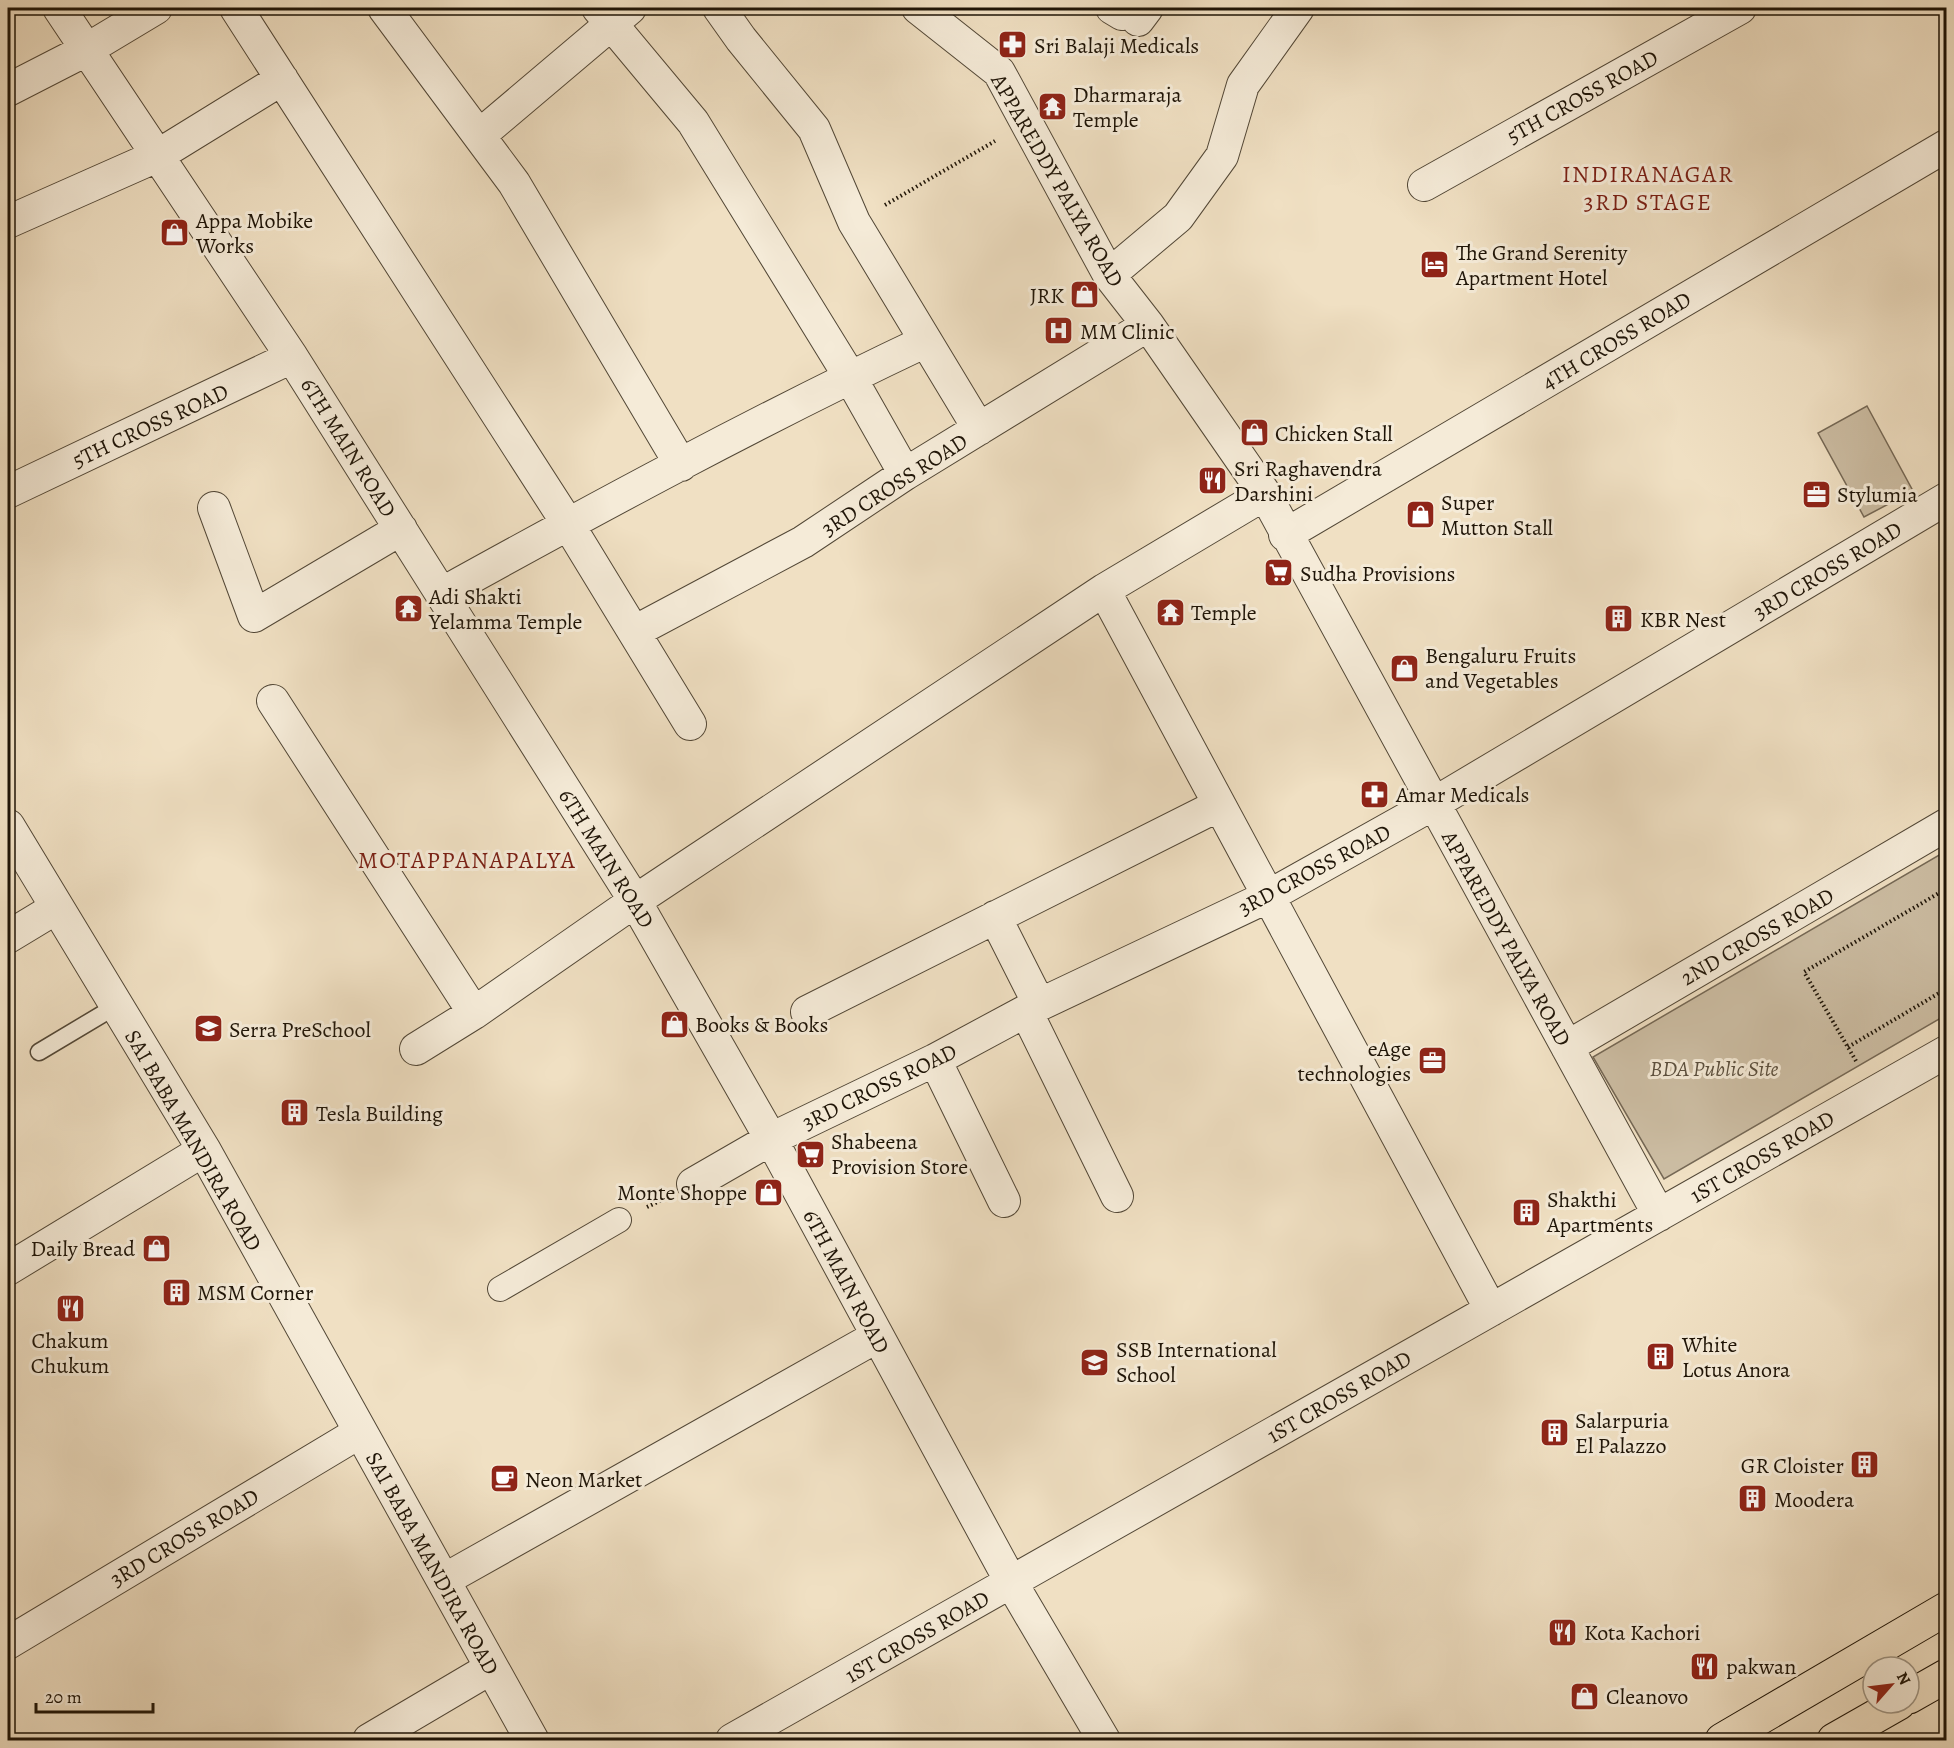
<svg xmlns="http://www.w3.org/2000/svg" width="1954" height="1748" viewBox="0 0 1954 1748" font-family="Alegreya,serif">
  <rect width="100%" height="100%" fill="#f0e0c3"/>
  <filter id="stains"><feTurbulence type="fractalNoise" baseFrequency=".00333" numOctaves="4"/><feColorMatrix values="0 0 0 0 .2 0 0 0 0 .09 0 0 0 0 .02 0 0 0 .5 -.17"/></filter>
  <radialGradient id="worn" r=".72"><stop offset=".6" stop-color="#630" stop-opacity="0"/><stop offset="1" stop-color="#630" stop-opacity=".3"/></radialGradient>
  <!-- green -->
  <path fill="#ccbda3" stroke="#756855" stroke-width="1.5" d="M1867 406 1913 491 1864 517 1818 433Z
    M1946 851V1015L1664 1179 1593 1057Z"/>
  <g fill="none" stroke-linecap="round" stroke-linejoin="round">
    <defs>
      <path id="service" d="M39 1052 116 1006"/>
      <path id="pedestrian" d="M500 1289 619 1220"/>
      <path id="minor" d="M59 8 292 357 635 901 771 1139 1011 1582 1104 1740
        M236 8 568 524 690 724
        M384 8 514 183 681 465
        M598 8 693 122 850 377 905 474
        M719 8 741 39 814 129 854 222 979 429
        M918 8 999 72 1109 275 1148 325 1265 494 1659 1215
        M1112 8 1122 14
        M1138 20 1147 8
        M8 90 86 50 156 8
        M480 135 630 8
        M1424 185 1740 8
        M8 222 157 156 282 79
        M1109 275 1178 217 1222 156 1243 85 1298 8
        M8 492 292 357
        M214 508 254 616 401 529
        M1285 535 1946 146
        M1104 590 1491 1310
        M441 594C600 506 761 419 926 341
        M634 632 803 542 905 474 1148 325
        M273 701 474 1013 635 901 1104 590 1265 494
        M995 917 1039 1004
        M8 937 56 908
        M1026 1011 1117 1196
        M807 1012 1219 805
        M1567 1047 1946 825
        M416 1049 474 1013
        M935 1060 1004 1201
        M693 1184 771 1139 935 1060 1026 1011 1267 897 1433 804 1946 499
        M8 1269 204 1150
        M444 1580 876 1337
        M8 1643 360 1432
        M369 1740 491 1668
        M732 1740 1946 1052"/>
      <path id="tertiary" d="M8 826 204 1150 532 1740"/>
      <path id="primary" d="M1909 1697 1946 1676
        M1722 1740 1946 1609
        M1834 1740 1899 1703"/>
    </defs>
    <!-- service casing -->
    <use href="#service" stroke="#524736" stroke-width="19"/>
    <!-- pedestrian casing -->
    <use href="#pedestrian" stroke="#524736" stroke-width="26"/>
    <!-- minor casing -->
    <use href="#minor" stroke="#524736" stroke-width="34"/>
    <!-- tertiary casing -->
    <use href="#tertiary" stroke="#524736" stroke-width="35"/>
    <!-- primary casing -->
    <use href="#primary" stroke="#1e1407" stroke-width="35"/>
    <!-- path -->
    <path stroke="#1e1407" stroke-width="4" stroke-dasharray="1.5 3" stroke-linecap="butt" d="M885 205 995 141
      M1848 1047 1946 989
      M1856 1061 1804 972 1946 889
      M647 1207 662 1200"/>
    <!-- service -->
    <use href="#service" stroke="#f5ebd8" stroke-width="16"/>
    <!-- pedestrian -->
    <use href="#pedestrian" stroke="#f5ebd8" stroke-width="24"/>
    <!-- minor -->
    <use href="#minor" stroke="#f5ebd8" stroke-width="32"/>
    <!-- tertiary -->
    <use href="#tertiary" stroke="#f5ebd8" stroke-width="33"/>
    <!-- primary -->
    <use href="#primary" stroke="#f0e0c3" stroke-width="33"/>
  </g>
  <!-- icons -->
  <defs>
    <symbol id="pharmacy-square" viewBox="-11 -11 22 22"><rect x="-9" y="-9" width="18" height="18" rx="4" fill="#8f2418" stroke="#f5ebd8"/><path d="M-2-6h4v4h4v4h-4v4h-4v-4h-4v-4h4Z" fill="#fff"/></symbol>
    <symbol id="temple-square" viewBox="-11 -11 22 22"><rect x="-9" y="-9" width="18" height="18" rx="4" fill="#8f2418" stroke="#f5ebd8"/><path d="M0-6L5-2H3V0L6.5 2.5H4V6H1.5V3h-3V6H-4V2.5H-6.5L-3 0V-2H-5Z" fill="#fff"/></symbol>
    <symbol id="shop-square" viewBox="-11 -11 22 22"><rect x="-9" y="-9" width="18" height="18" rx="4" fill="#8f2418" stroke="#f5ebd8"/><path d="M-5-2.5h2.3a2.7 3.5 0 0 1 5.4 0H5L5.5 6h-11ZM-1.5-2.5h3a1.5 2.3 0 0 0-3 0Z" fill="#fff"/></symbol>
    <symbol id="hotel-square" viewBox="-11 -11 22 22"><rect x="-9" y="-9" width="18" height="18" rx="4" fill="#8f2418" stroke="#f5ebd8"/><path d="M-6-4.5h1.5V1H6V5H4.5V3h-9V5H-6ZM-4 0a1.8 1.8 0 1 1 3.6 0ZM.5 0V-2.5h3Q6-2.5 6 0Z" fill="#fff"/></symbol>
    <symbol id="hospital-square" viewBox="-11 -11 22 22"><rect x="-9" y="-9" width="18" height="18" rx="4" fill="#8f2418" stroke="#f5ebd8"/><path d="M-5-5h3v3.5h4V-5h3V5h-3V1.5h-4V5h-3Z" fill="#fff"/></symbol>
    <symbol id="restaurant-square" viewBox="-11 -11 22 22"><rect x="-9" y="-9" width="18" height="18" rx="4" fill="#8f2418" stroke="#f5ebd8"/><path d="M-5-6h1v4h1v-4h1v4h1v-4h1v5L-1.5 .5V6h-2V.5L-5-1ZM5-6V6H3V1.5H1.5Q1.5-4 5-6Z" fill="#fff"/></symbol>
    <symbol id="office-square" viewBox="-11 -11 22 22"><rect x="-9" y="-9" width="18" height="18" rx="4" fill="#8f2418" stroke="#f5ebd8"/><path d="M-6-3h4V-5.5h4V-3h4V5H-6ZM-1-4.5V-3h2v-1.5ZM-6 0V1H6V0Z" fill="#fff"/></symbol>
    <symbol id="supermarket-square" viewBox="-11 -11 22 22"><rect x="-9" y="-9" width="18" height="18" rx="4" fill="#8f2418" stroke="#f5ebd8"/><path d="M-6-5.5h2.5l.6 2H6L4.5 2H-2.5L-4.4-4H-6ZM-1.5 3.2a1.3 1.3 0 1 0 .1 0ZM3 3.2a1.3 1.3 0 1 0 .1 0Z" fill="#fff"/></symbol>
    <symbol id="building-square" viewBox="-11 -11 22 22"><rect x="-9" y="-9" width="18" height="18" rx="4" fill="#8f2418" stroke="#f5ebd8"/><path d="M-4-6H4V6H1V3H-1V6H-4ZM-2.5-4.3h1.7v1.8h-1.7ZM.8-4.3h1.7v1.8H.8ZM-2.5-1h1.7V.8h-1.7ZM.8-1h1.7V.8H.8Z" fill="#fff"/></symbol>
    <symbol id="school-square" viewBox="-11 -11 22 22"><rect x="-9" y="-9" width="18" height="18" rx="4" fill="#8f2418" stroke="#f5ebd8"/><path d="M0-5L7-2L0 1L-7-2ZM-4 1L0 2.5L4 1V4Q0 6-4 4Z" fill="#fff"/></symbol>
    <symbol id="cafe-square" viewBox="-11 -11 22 22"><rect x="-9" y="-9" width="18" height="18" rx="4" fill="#8f2418" stroke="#f5ebd8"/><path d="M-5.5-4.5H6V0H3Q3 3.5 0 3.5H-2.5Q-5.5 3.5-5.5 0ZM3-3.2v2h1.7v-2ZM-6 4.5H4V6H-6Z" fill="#fff"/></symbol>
  </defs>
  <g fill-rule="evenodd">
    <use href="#pharmacy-square" x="996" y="28" width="33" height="33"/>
    <use href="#temple-square" x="1036" y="90" width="33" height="33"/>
    <use href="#shop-square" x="158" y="216" width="33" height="33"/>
    <use href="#hotel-square" x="1418" y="248" width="33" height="33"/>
    <use href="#shop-square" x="1068" y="278" width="33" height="33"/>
    <use href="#hospital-square" x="1042" y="314" width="33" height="33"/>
    <use href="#shop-square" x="1238" y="416" width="33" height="33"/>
    <use href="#restaurant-square" x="1196" y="464" width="33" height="33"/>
    <use href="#office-square" x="1800" y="478" width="33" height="33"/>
    <use href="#shop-square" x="1404" y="498" width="33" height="33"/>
    <use href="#supermarket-square" x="1262" y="556" width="33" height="33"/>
    <use href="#temple-square" x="392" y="592" width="33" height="33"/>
    <use href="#temple-square" x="1154" y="596" width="33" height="33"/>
    <use href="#building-square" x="1602" y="602" width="33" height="33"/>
    <use href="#shop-square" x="1388" y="652" width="33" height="33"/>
    <use href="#pharmacy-square" x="1358" y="778" width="33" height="33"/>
    <use href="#shop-square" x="658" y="1008" width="33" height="33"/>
    <use href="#school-square" x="192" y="1012" width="33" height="33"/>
    <use href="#office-square" x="1416" y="1044" width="33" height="33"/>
    <use href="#building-square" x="278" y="1096" width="33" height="33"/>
    <use href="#supermarket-square" x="794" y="1138" width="33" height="33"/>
    <use href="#shop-square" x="752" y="1176" width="33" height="33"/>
    <use href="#building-square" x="1510" y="1196" width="33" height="33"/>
    <use href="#shop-square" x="140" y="1232" width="33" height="33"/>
    <use href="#building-square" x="160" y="1276" width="33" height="33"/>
    <use href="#restaurant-square" x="54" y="1292" width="33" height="33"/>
    <use href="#building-square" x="1644" y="1340" width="33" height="33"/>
    <use href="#school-square" x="1078" y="1346" width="33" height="33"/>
    <use href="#building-square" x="1538" y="1416" width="33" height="33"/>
    <use href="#building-square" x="1848" y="1448" width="33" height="33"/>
    <use href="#cafe-square" x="488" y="1462" width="33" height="33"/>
    <use href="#building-square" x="1736" y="1482" width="33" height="33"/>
    <use href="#restaurant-square" x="1546" y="1616" width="33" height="33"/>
    <use href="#restaurant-square" x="1688" y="1650" width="33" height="33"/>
    <use href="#shop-square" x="1568" y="1680" width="33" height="33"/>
  </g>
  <g text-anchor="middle" stroke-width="6" stroke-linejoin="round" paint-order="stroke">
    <!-- poi labels -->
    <g font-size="22" fill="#1e1407" stroke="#f5ebd8" text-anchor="start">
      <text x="1034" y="53">Sri Balaji Medicals</text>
      <text x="1073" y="102">Dharmaraja<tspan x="1073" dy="25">Temple</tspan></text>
      <text x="196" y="228">Appa Mobike<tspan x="196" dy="25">Works</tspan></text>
      <text x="1456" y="260">The Grand Serenity<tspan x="1456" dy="25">Apartment Hotel</tspan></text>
      <text x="1064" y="303" text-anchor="end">JRK</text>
      <text x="1080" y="339">MM Clinic</text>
      <text x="1275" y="441">Chicken Stall</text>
      <text x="1234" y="476">Sri Raghavendra<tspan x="1234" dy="25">Darshini</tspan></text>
      <text x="1837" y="502">Stylumia</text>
      <text x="1441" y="510">Super<tspan x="1441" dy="25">Mutton Stall</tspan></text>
      <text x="1300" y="581">Sudha Provisions</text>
      <text x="429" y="604">Adi Shakti<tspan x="429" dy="25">Yelamma Temple</tspan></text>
      <text x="1191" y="620">Temple</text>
      <text x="1640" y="627">KBR Nest</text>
      <text x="1425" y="663">Bengaluru Fruits<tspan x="1425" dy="25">and Vegetables</tspan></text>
      <text x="1396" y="802">Amar Medicals</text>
      <text x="695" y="1032">Books &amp; Books</text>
      <text x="229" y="1037">Serra PreSchool</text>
      <text x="1411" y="1056" text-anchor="end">eAge<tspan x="1411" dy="25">technologies</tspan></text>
      <text x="316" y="1121">Tesla Building</text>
      <text x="831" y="1149">Shabeena<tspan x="831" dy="25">Provision Store</tspan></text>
      <text x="747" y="1200" text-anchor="end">Monte Shoppe</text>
      <text x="1547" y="1207">Shakthi<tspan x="1547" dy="25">Apartments</tspan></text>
      <text x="135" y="1256" text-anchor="end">Daily Bread</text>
      <text x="197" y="1300">MSM Corner</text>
      <text x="70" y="1348" text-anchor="middle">Chakum<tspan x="70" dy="25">Chukum</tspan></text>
      <text x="1682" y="1352">White<tspan x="1682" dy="25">Lotus Anora</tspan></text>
      <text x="1116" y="1357">SSB International<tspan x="1116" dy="25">School</tspan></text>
      <text x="1575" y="1428">Salarpuria<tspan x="1575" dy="25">El Palazzo</tspan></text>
      <text x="1844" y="1473" text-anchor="end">GR Cloister</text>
      <text x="525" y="1487">Neon Market</text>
      <text x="1774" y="1507">Moodera</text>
      <text x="1584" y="1640">Kota Kachori</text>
      <text x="1726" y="1674">pakwan</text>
      <text x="1606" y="1704">Cleanovo</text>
    </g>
    <!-- street labels -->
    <g font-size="22" fill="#1e1407" stroke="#f5ebd8">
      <text transform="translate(1582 96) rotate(-29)" y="8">5TH CROSS ROAD</text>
      <text transform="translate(1058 180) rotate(60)" y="8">APPAREDDY PALYA ROAD</text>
      <text transform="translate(1616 340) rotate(-31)" y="8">4TH CROSS ROAD</text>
      <text transform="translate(150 425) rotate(-25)" y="8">5TH CROSS ROAD</text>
      <text transform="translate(349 447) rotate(58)" y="8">6TH MAIN ROAD</text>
      <text transform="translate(894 484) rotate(-33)" y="8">3RD CROSS ROAD</text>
      <text transform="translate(1827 570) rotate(-31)" y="8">3RD CROSS ROAD</text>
      <text transform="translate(607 858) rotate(58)" y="8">6TH MAIN ROAD</text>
      <text transform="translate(1314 869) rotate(-28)" y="8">3RD CROSS ROAD</text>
      <text transform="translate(1757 936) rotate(-30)" y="8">2ND CROSS ROAD</text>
      <text transform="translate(1507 938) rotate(61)" y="8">APPAREDDY PALYA ROAD</text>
      <text transform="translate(879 1086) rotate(-26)" y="8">3RD CROSS ROAD</text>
      <text transform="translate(194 1140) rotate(60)" y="8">SAI BABA MANDIRA ROAD</text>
      <text transform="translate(1762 1156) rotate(-30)" y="8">1ST CROSS ROAD</text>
      <text transform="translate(847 1281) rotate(62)" y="8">6TH MAIN ROAD</text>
      <text transform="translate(1339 1396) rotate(-30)" y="8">1ST CROSS ROAD</text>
      <text transform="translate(184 1537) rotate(-31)" y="8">3RD CROSS ROAD</text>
      <text transform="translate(433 1563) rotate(61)" y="8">SAI BABA MANDIRA ROAD</text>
      <text transform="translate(917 1636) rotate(-30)" y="8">1ST CROSS ROAD</text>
    </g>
    <!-- park labels -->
    <g font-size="22" font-style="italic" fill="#5b4f3e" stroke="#f5ebd8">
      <text x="1714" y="1076">BDA Public Site</text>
    </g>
    <!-- neighbourhood labels -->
    <g font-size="24" letter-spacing="1.5" fill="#7a1f14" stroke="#f5ebd8">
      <text x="1648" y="182">INDIRANAGAR<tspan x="1648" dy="28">3RD STAGE</tspan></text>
      <text x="467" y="868">MOTAPPANAPALYA</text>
    </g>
  </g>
  <!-- margin -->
  <rect width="1954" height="1748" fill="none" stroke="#f0e0c3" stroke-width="30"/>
  <rect x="9" y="9" width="1936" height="1730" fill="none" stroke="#1e1407" stroke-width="3"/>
  <rect x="15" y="15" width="1924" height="1718" fill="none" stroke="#1e1407" stroke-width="1.5"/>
  <!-- north arrow -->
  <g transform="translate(1891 1685) rotate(62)"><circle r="28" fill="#f5ebd8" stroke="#9f9584" stroke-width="1.5"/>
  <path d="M0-4.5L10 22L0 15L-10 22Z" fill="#8f2418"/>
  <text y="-9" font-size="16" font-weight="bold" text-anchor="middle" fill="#1e1407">N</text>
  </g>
  <!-- scale -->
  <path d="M36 1703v9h117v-9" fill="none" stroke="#1e1407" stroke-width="3"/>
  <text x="45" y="1703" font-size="18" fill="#1e1407" stroke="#f5ebd8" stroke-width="4.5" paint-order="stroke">20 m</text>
  <rect width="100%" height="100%" filter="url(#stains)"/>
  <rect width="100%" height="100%" fill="url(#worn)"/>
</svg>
